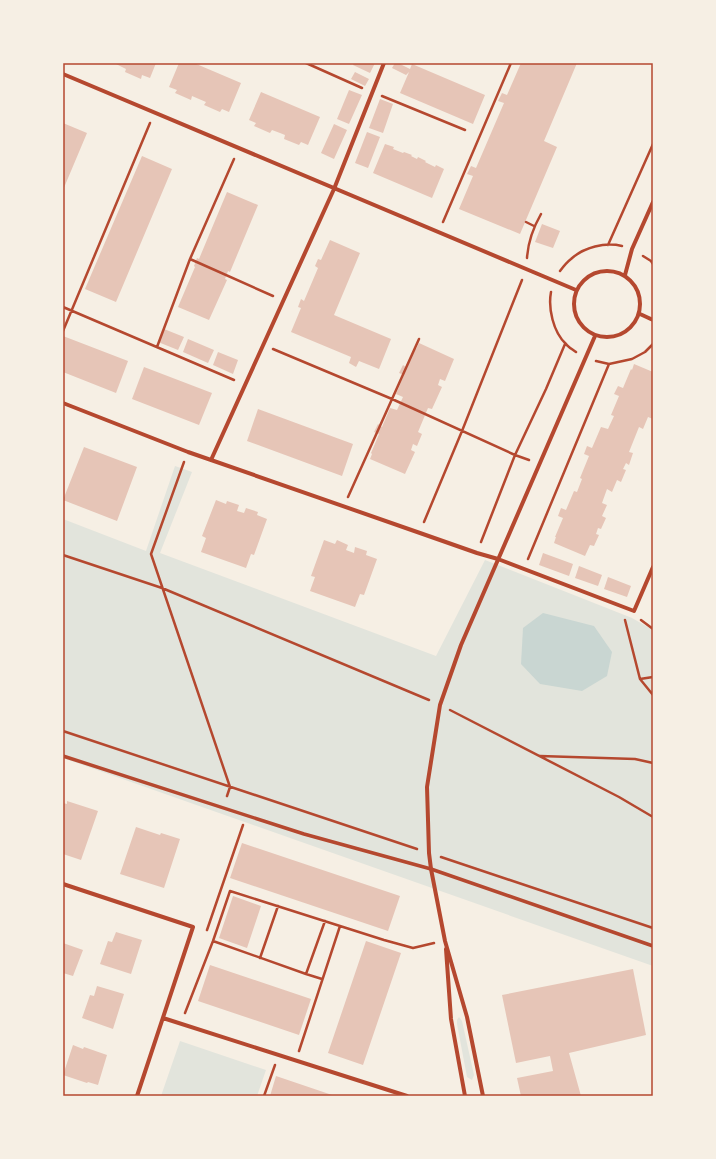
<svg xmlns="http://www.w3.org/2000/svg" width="716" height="1159" viewBox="0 0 716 1159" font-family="'Fira Sans',sans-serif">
  <rect width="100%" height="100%" fill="#f6efe4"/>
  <!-- green -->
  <path fill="#e2e4dc" d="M175 466 192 472 160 553 436 656 485 560 632 618 653 630V966L63 758V519L146 551Z
    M459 1017 462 1021 474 1075 472 1080 467 1077 457 1024V1020Z
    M180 1041 266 1070 257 1096H161Z"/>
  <!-- water -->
  <path fill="#c9d6d2" d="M543 613 594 626 612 652 607 676 582 691 540 684 521 664 523 628Z"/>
  <!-- building -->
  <path fill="#e6c5b7" d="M114 63H156L150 78 142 75 141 79 125 72 126 69Z
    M179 63H194L241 83 229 112 222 109 220 112 204 105 206 102 192 96 191 100 175 93 177 90 169 87Z
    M354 63H375L370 73 353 65Z
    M395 63H398L410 69 412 64 485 95 473 124 400 93 409 72 406 75 392 68Z
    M521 63H577L544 141 557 147 520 234 459 209 473 176 467 174 471 166 476 168 504 103 498 101 502 93 507 95Z
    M355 72 369 79 365 86 351 79Z
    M349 90 362 95 349 124 337 119Z
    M261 92 320 117 308 145 301 142 299 145 284 139 285 135 280 133 272 130 270 133 254 126 256 123 249 120Z
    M380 99 393 104 383 133 369 128Z
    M63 123 87 133 63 190Z
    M334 124 347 130 334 159 321 153Z
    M367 132 380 137 368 168 355 163Z
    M385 144 394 147 393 149 403 153 404 152 412 155 411 156 417 159 418 157 426 161 425 162 435 167 436 165 444 169 432 198 373 173Z
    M142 156 172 169 116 302 85 289Z
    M227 192 258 205 230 272 228 271 225 279 227 280 209 320 178 307 195 267 194 266 197 258 199 259Z
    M542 224 560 231 553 248 535 242Z
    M330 240 360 253 334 315 391 339 379 369 359 361 356 367 349 363 351 357 291 332 301 308 298 307 301 299 304 301 318 268 315 266 318 259 321 260Z
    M164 329 184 337 178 350 158 342Z
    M63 336 128 361 116 393 63 372Z
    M188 339 214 350 208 363 183 352Z
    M419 343 454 359 445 381 440 379 438 385 442 387 432 409 428 408 418 432 422 434 417 446 413 444 411 450 415 452 405 474 370 459 372 454 371 453 379 434 374 432 378 424 382 427 390 408 397 410 403 397 396 394 404 375 399 373 403 365 407 368 415 349H416Z
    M218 352 238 360 233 374 213 365Z
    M634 364 653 372V419L648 417 643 429 639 427 629 452 633 453 629 465 626 463 623 469 626 470 621 482 617 480 612 492 607 489 602 503 607 505 602 516 606 518 601 529 598 528 596 534 599 535 594 546 590 545 585 556 554 543 556 537H555L563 518 558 516 561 508 566 510 574 491 577 492 582 479 580 478 589 456 584 454 587 446 592 448 601 427 608 429 614 416 611 415 619 396 614 394 618 386 623 388 631 369 632 370Z
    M144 367 212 393 199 425 132 399Z
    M258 409 353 444 342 476 247 441Z
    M84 447 137 467 117 521 63 500Z
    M216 500 226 504 227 501 239 505 237 511 244 513 246 508 258 512 257 515 267 519 254 555 251 554 246 568 201 552 206 538 202 536Z
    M324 540 335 544 337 540 348 545 346 550 354 553 355 547 367 551 366 555 377 559 364 595 360 594 355 607 310 591 315 577 311 576Z
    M543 553 573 564 569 576 539 565Z
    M579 566 602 575 598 586 575 578Z
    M608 577 631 586 627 597 604 589Z
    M67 801 98 811 81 860 63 854V803L67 804Z
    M136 827 160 835 161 833 180 839 164 888 120 874Z
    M242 843 400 896 388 931 230 878Z
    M233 896 261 906 247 948 219 938Z
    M116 932 142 940 131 974 100 964 108 941 112 942Z
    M366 941 401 953 363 1065 328 1053Z
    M63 943 83 950 73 976 63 973Z
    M210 965 311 999 299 1035 198 1001Z
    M633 969 646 1035 569 1053 581 1096H521L517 1078 553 1071 550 1056 516 1063 502 995Z
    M97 986 124 994 113 1029 82 1018 90 995 94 996Z
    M73 1045 83 1049 84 1047 107 1055 98 1085 88 1082 87 1083 63 1075Z
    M276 1076 335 1096H270Z"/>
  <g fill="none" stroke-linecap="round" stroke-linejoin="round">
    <!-- path -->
    <path stroke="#b5482f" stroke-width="2.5" d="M306 63 362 88
      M382 96 465 130
      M443 222 511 63
      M526 222 534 226
      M608 245 653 144
      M643 256 651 261 653 264
      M527 258C528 242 533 228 541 214
      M190 259 273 296
      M560 271C563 267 567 262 571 259 584 247 605 242 622 246
      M551 292C548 308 553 332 566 344 568 347 572 349 576 352
      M63 307 234 380
      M63 331 150 123
      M157 347 190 259 234 159
      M273 349 392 399 515 455 529 460
      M596 361 609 364 632 359 645 352 653 344
      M184 462 151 554 230 787 227 796
      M348 497 419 339
      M424 522 462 431 522 280
      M481 542 515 455 546 389 565 344
      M63 555 162 588 429 700
      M528 559 609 364
      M625 620 640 679 653 695
      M641 620 653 629
      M640 679 653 677
      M450 710 619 797 653 817
      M63 731 417 849
      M540 756 635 759 653 763
      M441 857 653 928
      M207 930 243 825
      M213 941 306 974 325 921
      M260 958 278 906
      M306 974 322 979
      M185 1013 213 941 230 891 384 940 413 948 434 943
      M299 1051 340 926
      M264 1096 275 1065"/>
    <!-- pedestrian -->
    <path stroke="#b5482f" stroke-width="3.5" d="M63 756 304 834 431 869 653 946"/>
    <!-- minor -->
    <path stroke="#b5482f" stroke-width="4" d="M63 74 576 290
      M574 304a33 33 0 1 1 66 0a33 33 0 1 1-66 0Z
      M625 275 632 249 653 202
      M640 314 653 320
      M63 403 188 452 420 533 477 553 498 559 634 611 653 567
      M211 460 334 189 384 63
      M63 884 193 927 137 1096
      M446 949 451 1019 465 1096
      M163 1018 407 1096
      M483 1096 467 1017 445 941 431 869 429 853 427 787 440 705 461 645 595 336"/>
  </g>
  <!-- border -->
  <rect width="716" height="1159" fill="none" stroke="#f6efe4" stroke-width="128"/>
  <rect x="64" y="64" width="588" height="1031" fill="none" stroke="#b5482f" stroke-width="1.5"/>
</svg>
